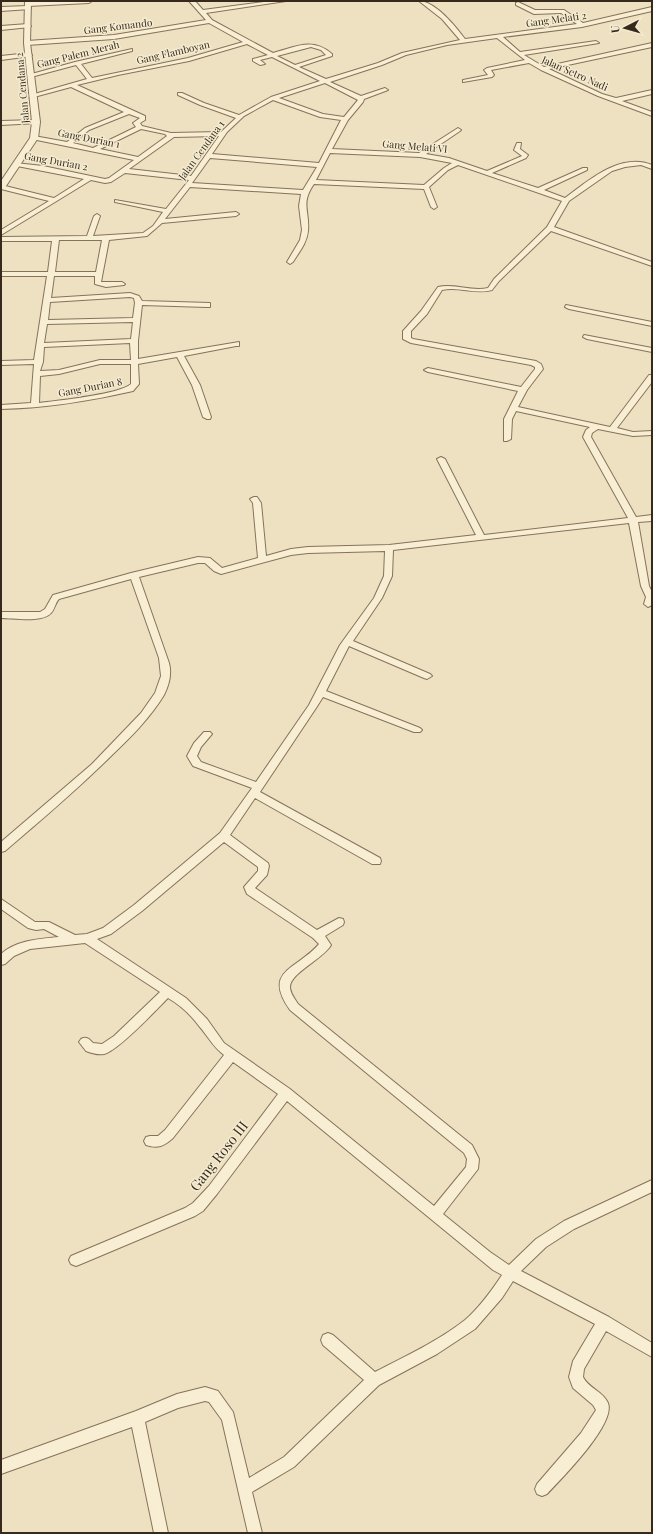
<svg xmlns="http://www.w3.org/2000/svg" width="653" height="1534" viewBox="0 0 653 1534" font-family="'Playfair Display',serif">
  <rect width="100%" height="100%" fill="#ede1c1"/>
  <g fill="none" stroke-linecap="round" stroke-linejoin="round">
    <defs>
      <path id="minor" d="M57 1H92L89 3 28 6 25 4 28 2Z
        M189 1H195L203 10 272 1H286L206 13 212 20 273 53C296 47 312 37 332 54V56L299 67 326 79 378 63 402 53 460 40 442 19 419 1C435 1 456 27 465 39L577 24 561 13 534 14 516 5V3L518 2 535 10H564L583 23 652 7V11L582 27 503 37 520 52 596 41 599 43 524 55 544 67 652 43V47L549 69 602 94 616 98 652 90V94L622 101 652 112V116L598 96 541 70 529 63 491 70 494 75 492 77 463 82V80L488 75 484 70 487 68 525 60 497 38 447 45 406 55 382 65 330 82 361 96 385 88 388 90 364 99 363 102 348 120 332 149 419 153 458 128 461 130 460 131 426 154 449 158 487 171 522 156 514 150 517 143H521L520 149 528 155 526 158 492 173 538 188 583 168H587V170L544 190 565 198C589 180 621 152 652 165V169L641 165 625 167 612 171 569 201 554 227 652 262V266L551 231 499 281 492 290C475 295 459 286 442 290L427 314 411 331V338L413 339 536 361 541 364 543 369 527 390 518 407 610 427 649 375H652V382L617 428 633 432 652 431V435L633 436 598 429 592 433 591 437 636 517 652 515V521L638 522 649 586 652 592V605L648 607 644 604 646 597 641 586 629 523 393 550 392 576 382 598 353 641 430 674 432 676 427 679 424 678 349 646 326 691 420 728 422 730 420 732H414L323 697 316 708 260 792 380 858 381 861 380 864H372L255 798 230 835 268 863 269 866 267 875 255 888 317 930 339 918 343 919 344 922 343 925 325 936 331 945C323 959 290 973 290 987 290 993 295 999 298 1004L472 1145 479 1159 478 1169 443 1214 490 1252 509 1265 536 1239 564 1221 652 1180V1192L574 1229 546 1247 521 1271 609 1317 652 1343V1357L606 1331 584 1369 583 1377C588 1388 603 1391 608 1403 616 1424 562 1478 547 1494L542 1496 537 1494 535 1489 537 1484 581 1433 596 1410 593 1405 573 1388 569 1377 573 1361 595 1324 513 1281 502 1298 475 1329 437 1354 379 1385 294 1467 252 1492 262 1533H248L222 1420 209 1402 205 1401 178 1408 145 1422 168 1533H154L132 1427 1 1474V1460L136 1411 177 1394 205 1387 218 1391 233 1412 249 1478 284 1457 364 1380 323 1345 321 1340 323 1335 328 1333 333 1335 375 1372C404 1357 440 1340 465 1320 479 1308 492 1290 502 1275L493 1270 287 1101 217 1194 203 1211 195 1216 81 1264 76 1266 71 1264 69 1260 71 1256 185 1208 193 1203 209 1186 278 1094 233 1062 173 1138C164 1146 158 1149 146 1145L144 1141 146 1137 150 1136H158L165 1130 224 1055C213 1047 208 1036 199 1026 191 1015 180 1005 168 998 157 1009 118 1051 104 1054 99 1055 91 1053 86 1051L79 1042 81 1039C87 1036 89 1039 93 1043L102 1044 114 1036 160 992 85 943 30 949 14 956 5 964 1 965V954C17 940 39 939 59 937L44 929 36 930 28 928 1 909V899L35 922H49L75 935 87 934 103 928 134 905 220 833 252 788 193 766 187 756 194 743 204 732H210L212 734 201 747 197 756 201 762 256 782 309 705 340 645 374 598 384 576 385 551 308 553 291 555 221 574 214 571 205 563H198L139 577 169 663C172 674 169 685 164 695 150 718 131 737 112 755 78 789 41 820 5 851L1 852V842L92 764 141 713 155 693 161 676 159 658 131 579 59 599C55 603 55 609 51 613 43 623 13 618 1 618V612H40L45 609 53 595 131 573 198 557 210 558 222 568 258 558 253 503 250 499 254 497H257L261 503 266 556 291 549 308 547 389 545 476 535 437 459 441 457 445 459 484 535 628 518 583 437 586 430 590 427 516 411 512 419 511 439 507 441H504V419L518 391 428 372 424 370 428 368 521 387 535 369V367L531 365 411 343 403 339V331L421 311 438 287C455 283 471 292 488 288L494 279 547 227 562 201 458 165 448 170 429 187 437 207 434 209 431 207 424 189 314 184C300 204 310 211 308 231 307 243 299 252 293 262L290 264 287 262 300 240 302 230 299 206 301 194 190 187 165 219 236 212 239 214 236 216 162 223 147 236 109 240 101 282H122L125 284 124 285 106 287 95 284V276H54L51 298 130 293 139 296 142 301 210 303V307H207L142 305 138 341V359L239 342V346H236L184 356 200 385 211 417 210 419H207L203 417 192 385 177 357 138 364 139 384 133 391C89 401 46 408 1 409V405L31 403 34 364 1 365V361L34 360 47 276H1V272H48L52 241H1V237L87 236 94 216 97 214 100 216 93 236 143 233 153 226 163 212 115 202V200L166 209 189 180 125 173 111 182 105 183 91 180 1 235V230L49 201 1 189V185L54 198 84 179 17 166 14 164 15 163 43 166 105 179 109 178 134 160 32 139V137L34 136 67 142 85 128 124 112 71 87 34 97 31 95 87 79 76 65 31 77 28 75 75 62 132 49V51L81 64 92 78 188 58 243 42 209 23 114 39 27 45 24 43 27 41 114 35 206 20ZM247 44 268 55 253 59V61L260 65 265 64 260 60 272 57 320 81 271 97 239 115 204 103 182 93H178V95L200 105 236 118 221 132 171 133 142 126 140 123 145 120V116L77 85 118 75 189 61ZM311 47 321 50 326 55 295 65 277 56ZM325 83 358 100 344 117 323 114 279 98ZM273 100 320 117 341 120 319 163 212 154 227 132 244 116ZM129 114 140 118 133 123 136 127 93 148 73 143 89 130ZM141 129 165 134 167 136 138 157 100 149ZM219 136 191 176 129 169 174 137ZM330 153 420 157 452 163 444 168 424 185 316 180ZM210 158 317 167 303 190 192 183ZM59 240H102L96 272H55ZM130 297 134 298 135 303 133 318 48 320 50 302ZM133 322 131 339 44 343 47 324ZM130 343 131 360H100L59 370 40 371 43 362 44 347ZM100 364H131V384C121 394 56 401 39 403L40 376 59 374ZM224 842 258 867V871L244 887 247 894 313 938 319 944C297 970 262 970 290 1010L464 1153 467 1159 466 1167 434 1206 290 1089 224 1043 207 1019 186 998 97 939 111 934 142 911Z
        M28 6 31 8 30 9 1 11V7Z
        M28 24 31 26 30 27 1 30V26Z
        M29 53 32 55 31 56 1 60V56Z
        M36 120 38 121V123L1 125V121Z
        M566 305 652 322V326L569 309 565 307Z
        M584 335 652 348V352L587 339 583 337Z"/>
      <path id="tertiary" d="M25 1H31L30 43 40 122 38 138 4 189H1V181L30 138 32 122 24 43Z"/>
    </defs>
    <!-- minor casing -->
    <use href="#minor" stroke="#867259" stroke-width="2"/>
    <!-- tertiary casing -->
    <use href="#tertiary" stroke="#867259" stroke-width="2"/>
    <!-- minor -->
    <use href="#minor" fill="#f8eed4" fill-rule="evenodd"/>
    <!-- tertiary -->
    <use href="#tertiary" fill="#f8eed4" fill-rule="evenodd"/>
  </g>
  <g text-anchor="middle" stroke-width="3" stroke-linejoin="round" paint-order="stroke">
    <!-- far-street labels -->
    <g font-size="10" fill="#362a1d" stroke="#f4ebd0">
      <text transform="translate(556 19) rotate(-8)" y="4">Gang Melati 2</text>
      <text transform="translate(118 26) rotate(-7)" y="4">Gang Komando</text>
      <text transform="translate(173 52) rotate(-13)" y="4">Gang Flamboyan</text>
      <text transform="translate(78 54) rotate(-14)" y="4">Gang Palem Merah</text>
      <text transform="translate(575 73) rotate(24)" y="4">Jalan Setro Nadi</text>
      <text transform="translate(22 88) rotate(-95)" y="4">Jalan Cendana 2</text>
      <text transform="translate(89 138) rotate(11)" y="4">Gang Durian 1</text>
      <text transform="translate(415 146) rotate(5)" y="4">Gang Melati VI</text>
      <text transform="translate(201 150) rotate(-54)" y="4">Jalan Cendana 1</text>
      <text transform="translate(56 161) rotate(10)" y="4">Gang Durian 2</text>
      <text transform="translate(90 387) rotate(-11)" y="4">Gang Durian 8</text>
    </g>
    <!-- near-street labels -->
    <g font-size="14" fill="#362a1d" stroke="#f4ebd0">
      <text transform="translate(219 1156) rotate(-52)" y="5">Gang Roso III</text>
    </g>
  </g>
  <!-- border -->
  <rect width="653" height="1534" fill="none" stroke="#362a1d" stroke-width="4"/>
  <!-- north arrow -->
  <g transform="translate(625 28) rotate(264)" stroke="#f4ebd0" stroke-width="3" paint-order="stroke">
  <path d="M0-3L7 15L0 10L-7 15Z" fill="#362a1d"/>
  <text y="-6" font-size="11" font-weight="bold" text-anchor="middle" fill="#362a1d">U</text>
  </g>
</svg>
